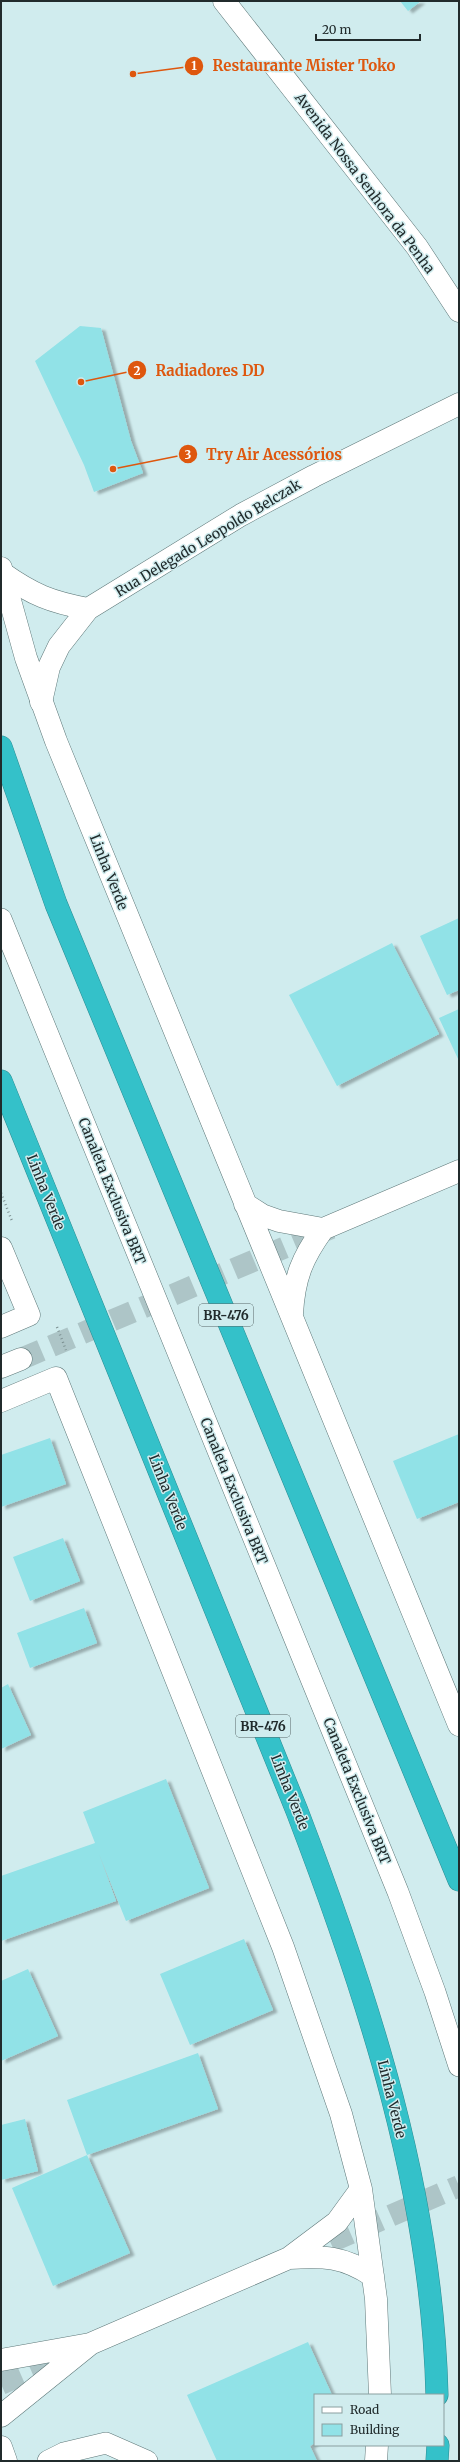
<svg xmlns="http://www.w3.org/2000/svg" width="460" height="2462" viewBox="0 0 460 2462" font-family="Merriweather,serif">
  <defs>
    <filter id="shadow"><feDropShadow dx="4.5" dy="2.5" stdDeviation="1" flood-color="#0004"/></filter>
  </defs>
  <rect width="100%" height="100%" fill="#d0ecee"/>
  <!-- building -->
  <path fill="#91e2e7" filter="url(#shadow)" d="M400 1H421L408 11Z
    M80 326 101 328 131 441 143 473 94 492 84 465 35 361Z
    M459 918V990L447 995 420 936Z
    M392 943 439 1034 337 1086 289 995Z
    M459 1009V1061L439 1018Z
    M459 1434V1502L417 1519 393 1461Z
    M50 1438 66 1484 1 1507V1455Z
    M63 1538 80 1581 30 1601 13 1557Z
    M84 1608 97 1643 30 1668 17 1633Z
    M8 1684 31 1735 1 1749V1688Z
    M166 1779 209 1888 126 1921 99 1854 116 1901 1 1941V1876L95 1843 83 1812Z
    M244 1939 273 2010 190 2045 160 1974Z
    M28 1969 58 2036 1 2061V1981Z
    M198 2053 218 2109 87 2155 130 2253 53 2286 12 2188 87 2155 67 2100Z
    M25 2119 38 2171 1 2180V2125Z
    M308 2342 332 2395H315V2443L310 2446 317 2461H217L187 2395Z"/>
  <g fill="none" stroke-linecap="round" stroke-linejoin="round">
    <!-- secondary-tunnel -->
    <path stroke="#adc5c7" stroke-width="22" stroke-dasharray="22 11" stroke-linecap="butt" d="M21 1359 331 1228
      M300 2255 459 2186
      M1 2384 77 2351"/>
    <defs>
      <path id="lane" d="M1 919 398 1892 435 1992 459 2066
        M48 2461 64 2453 106 2443 147 2461"/>
      <path id="street" d="M2 573C33 595 51 602 88 609
        M41 702 49 667 59 646 88 609 241 515 314 476 459 404
        M1 1248 29 1315 1 1327
        M1 1401 56 1378 283 1947 341 2114 361 2189 376 2299 380 2395
        M289 2258C324 2256 343 2256 373 2276
        M1 2360 90 2344 289 2258 337 2222 361 2189
        M1 2416 89 2345
        M376 2461 377 2445"/>
      <path id="secondary" d="M224 1 417 247 459 311
        M1 568 26 658 56 741 459 1725
        M245 1204 262 1215 279 1221 323 1229 459 1171
        M292 1314C294 1278 302 1258 323 1229
        M1 1367 21 1359
        M1 2447 6 2461"/>
      <path id="highway" d="M1 747 56 904 459 1880
        M1 1081 297 1811C369 1999 432 2192 437 2395
        M437 2461 438 2445"/>
    </defs>
    <!-- lane casing -->
    <use href="#lane" stroke="#5e7879" stroke-width="22"/>
    <!-- street casing -->
    <use href="#street" stroke="#5e7879" stroke-width="23"/>
    <!-- secondary casing -->
    <use href="#secondary" stroke="#5e7879" stroke-width="23"/>
    <!-- highway casing -->
    <use href="#highway" stroke="#2d8c92" stroke-width="23"/>
    <!-- path -->
    <path stroke="#7d9192" stroke-width="2.5" stroke-dasharray="1 3" stroke-linecap="butt" d="M1 1193 12 1221
      M57 1327 66 1350"/>
    <!-- lane -->
    <use href="#lane" stroke="#fff" stroke-width="21"/>
    <!-- street -->
    <use href="#street" stroke="#fff" stroke-width="22"/>
    <!-- secondary -->
    <use href="#secondary" stroke="#fff" stroke-width="22"/>
    <!-- highway -->
    <use href="#highway" stroke="#34c1c9" stroke-width="22"/>
  </g>
  <g text-anchor="middle" stroke-width="3" stroke-linejoin="round" paint-order="stroke">
    <!-- shield labels -->
    <g fill="#d0ecee" stroke="#566566" stroke-width="1">
      <rect x="199" y="1304" width="54" height="22" rx="3"/>
      <rect x="236" y="1715" width="54" height="22" rx="3"/>
    </g>
    <g font-size="13" font-weight="bold" fill="#212b2c">
      <text x="226" y="1320">BR-476</text>
      <text x="263" y="1731">BR-476</text>
    </g>
    <!-- street labels -->
    <g font-size="14" fill="#212b2c" stroke="#d0ecee">
      <text transform="translate(365 183) rotate(53)" y="5">Avenida Nossa Senhora da Penha</text>
      <text transform="translate(208 538) rotate(-31)" y="5">Rua Delegado Leopoldo Belczak</text>
      <text transform="translate(109 872) rotate(68)" y="5">Linha Verde</text>
      <text transform="translate(112 1191) rotate(68)" y="5">Canaleta Exclusiva BRT</text>
      <text transform="translate(46 1192) rotate(68)" y="5">Linha Verde</text>
      <text transform="translate(234 1491) rotate(68)" y="5">Canaleta Exclusiva BRT</text>
      <text transform="translate(168 1492) rotate(68)" y="5">Linha Verde</text>
      <text transform="translate(357 1791) rotate(68)" y="5">Canaleta Exclusiva BRT</text>
      <text transform="translate(290 1792) rotate(68)" y="5">Linha Verde</text>
      <text transform="translate(392 2099) rotate(76)" y="5">Linha Verde</text>
    </g>
  </g>
  <!-- callouts -->
  <path fill="none" stroke="#de570e" stroke-width="1.5" d="M133 74L194 66M81 382L137 370M113 469L188 454"/>
  <g fill="#de570e" stroke="#d0ecee" stroke-width="1.5">
    <circle cx="133" cy="74" r="4"/>
    <circle cx="81" cy="382" r="4"/>
    <circle cx="113" cy="469" r="4"/>
    <circle cx="194" cy="66" r="10"/>
    <circle cx="137" cy="370" r="10"/>
    <circle cx="188" cy="454" r="10"/>
  </g>
  <g font-size="12" text-anchor="middle" font-weight="bold" fill="#fff">
    <text x="194" y="70">1</text>
    <text x="137" y="375">2</text>
    <text x="188" y="459">3</text>
  </g>
  <g font-size="15" text-anchor="middle" font-weight="bold" fill="#de570e" stroke="#d0ecee" stroke-width="3" stroke-linejoin="round" paint-order="stroke">
    <text x="304" y="71">Restaurante Mister Toko</text>
    <text x="210" y="376">Radiadores DD</text>
    <text x="274" y="460">Try Air Acessórios</text>
  </g>
  <!-- border -->
  <rect width="460" height="2462" fill="none" stroke="#212b2c" stroke-width="4"/>
  <!-- legend -->
  <rect x="314" y="2394" width="130" height="52" fill="#d0ecee" stroke="#8a9fa0"/>
  <rect x="322" y="2407" width="20" height="6" fill="#ffffff" stroke="#8a9fa0"/>
  <text x="350" y="2414" font-size="12" fill="#212b2c">Road</text>
  <rect x="322" y="2424" width="20" height="12" fill="#91e2e7" stroke="#8a9fa0"/>
  <text x="350" y="2434" font-size="12" fill="#212b2c">Building</text>
  <!-- scale -->
  <path d="M316 34v6h104v-6" fill="none" stroke="#212b2c" stroke-width="2"/>
  <text x="322" y="34" font-size="12" fill="#212b2c" stroke="#d0ecee" stroke-width="3" paint-order="stroke">20 m</text>
</svg>
